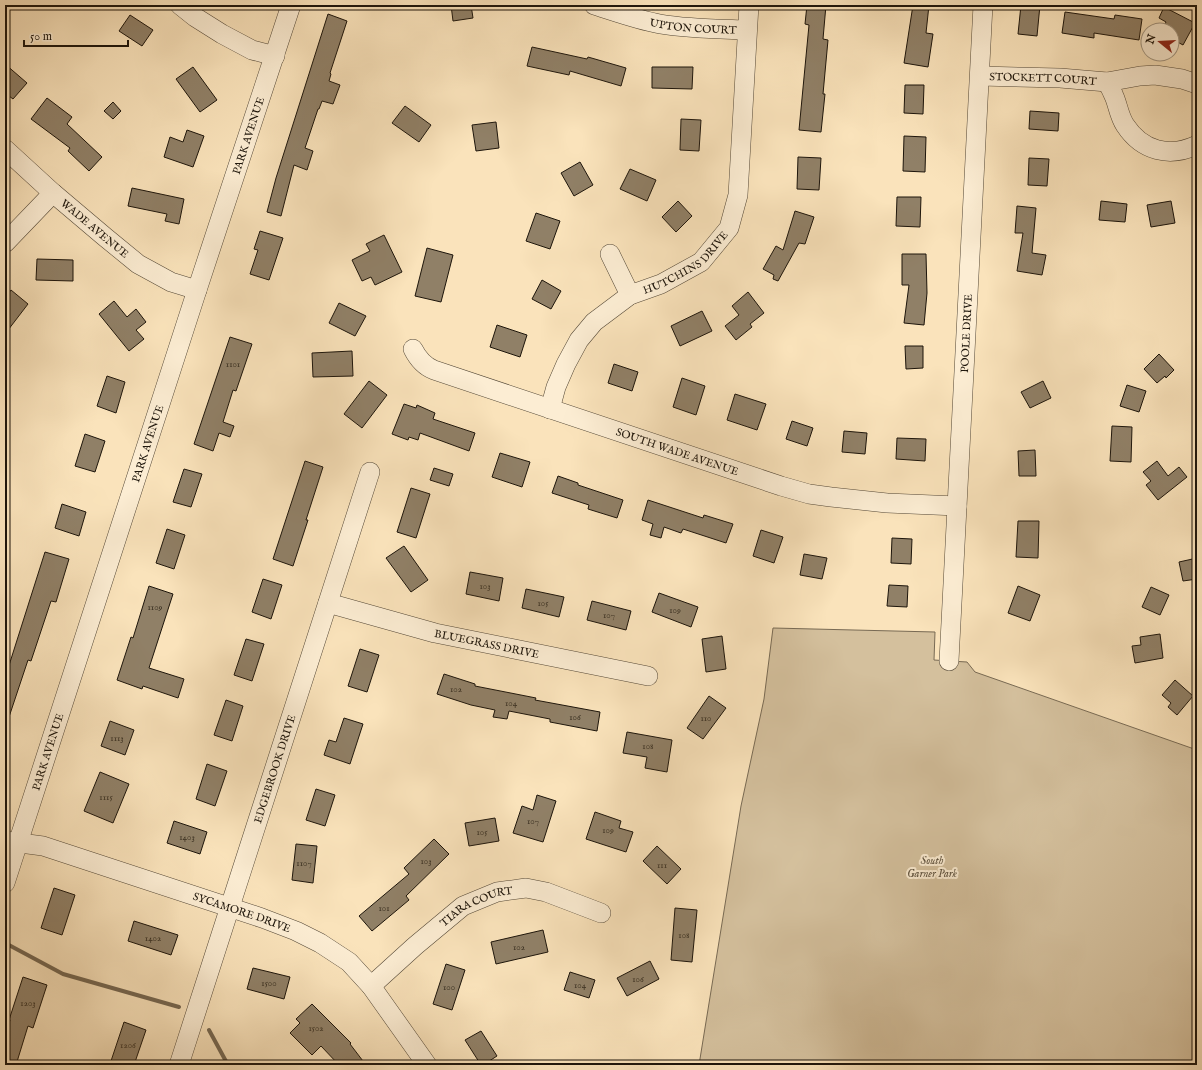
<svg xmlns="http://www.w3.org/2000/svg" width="1202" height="1070" viewBox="0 0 1202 1070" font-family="'IM FELL English',serif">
  <rect width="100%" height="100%" fill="#fae3bb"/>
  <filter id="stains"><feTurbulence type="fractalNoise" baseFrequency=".005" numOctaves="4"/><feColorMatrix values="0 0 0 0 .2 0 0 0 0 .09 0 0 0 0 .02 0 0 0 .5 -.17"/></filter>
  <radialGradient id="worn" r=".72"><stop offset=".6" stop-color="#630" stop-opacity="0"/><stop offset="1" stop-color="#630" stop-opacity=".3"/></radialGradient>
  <!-- green -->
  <path fill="#d4c09d" stroke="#786a54" d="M773 628 935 632 934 660 967 662 975 672 1197 750V1065H699L741 806 764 699Z"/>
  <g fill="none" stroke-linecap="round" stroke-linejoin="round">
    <!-- stream -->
    <path stroke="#756751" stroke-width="4" d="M7 944 63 974 179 1007
      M209 1030 228 1065"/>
  </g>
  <!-- building -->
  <path fill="#908067" stroke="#1d150b" d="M451 5H471L473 18 453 21Z
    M807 5H826L823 39 828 40 823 94H825L821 132 799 130 809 25 805 24Z
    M913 5H929L926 33 933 34 928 67 904 63Z
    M1021 5H1040L1037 36 1018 34Z
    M1164 7 1195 23 1183 45 1172 39V30H1162L1166 22 1159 18Z
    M1065 12 1114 19 1115 15 1142 19 1139 40 1094 33V38L1062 33Z
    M328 14 347 21 330 73 331 74 329 81 340 85 333 104 322 101 319 109H318L305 148 313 151 307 170 294 165 281 216 267 212 276 178Z
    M130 15 153 30 142 46 119 31Z
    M532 47 587 59 588 57 626 68 621 86 570 71 569 75 527 66Z
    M5 64 27 83 13 99 5 93Z
    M193 67 217 100 200 112 176 79Z
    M652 67H693L692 89 652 88Z
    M905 85H924L923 114 904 113Z
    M47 98 72 117 67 124 102 157 89 171 68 151 70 148 31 119Z
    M113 102 121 111 113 119 104 111Z
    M405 106 431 125 419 142 392 123Z
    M1030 111 1059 113 1058 131 1029 129Z
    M681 119 701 120 699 151 680 150Z
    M496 122 499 148 476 151 472 125Z
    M187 130 204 136 193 167 164 157 170 137 183 142Z
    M904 136 926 137 925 172 903 171Z
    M798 157 821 158 819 190 797 189Z
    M1029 158 1049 159 1047 186 1028 185Z
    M580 162 593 185 574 196 561 173Z
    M630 169 656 180 647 201 620 189Z
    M132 188 184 199 179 224 165 221 167 214 128 206Z
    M897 197H921L920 227 896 226Z
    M678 201 692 216 676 232 662 217Z
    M1101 201 1127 204 1125 222 1099 220Z
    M1171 201 1175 223 1151 227 1147 205Z
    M1017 206 1036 208 1032 253 1046 255 1042 275 1017 271 1023 233H1015Z
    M795 211 814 217 805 244 799 243 778 281 773 279 774 275 763 269 776 246 783 250Z
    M536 213 560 221 550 249 526 241Z
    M260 231 283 238 269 280 250 274 258 250 254 249Z
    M384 235 402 272 375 285 371 277 362 281 352 260 370 251 366 244Z
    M427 248 453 255 441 302 415 296Z
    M902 254H926L927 293 924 325 904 323 909 285H902Z
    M37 259 73 260V281L36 280Z
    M542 280 561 291 551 309 532 299Z
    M11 290 28 304 5 334V298Z
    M748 292 764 313 750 324 752 327 736 340 725 326 739 315 732 306Z
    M114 301 127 317 136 309 146 322 136 330 144 339 129 351 99 314Z
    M339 303 366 316 355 336 329 323Z
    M702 311 712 331 680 346 671 326Z
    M497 325 527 335 520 357 490 347Z
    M230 337 252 344 236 391 233 390 223 422 234 426 230 437 219 433 213 451 194 444Z
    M905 346H923V368L906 369Z
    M352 351 353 376 313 377 312 353Z
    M1159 354 1174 370 1166 378 1165 376 1157 383 1144 369Z
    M614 364 638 372 632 391 608 383Z
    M107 376 125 382 116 413 97 406Z
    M682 378 705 386 696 415 673 407Z
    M369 381 387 395 362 428 344 414Z
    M1043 381 1051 398 1030 408 1021 392Z
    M1127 385 1146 391 1139 412 1120 406Z
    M735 394 766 404 757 430 727 420Z
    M404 404 416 408 417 405 435 413 433 419 475 433 469 451 420 433 418 440 409 437 408 440 392 434Z
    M792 421 813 428 807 446 786 439Z
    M1112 426 1132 427 1131 462 1110 461Z
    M844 431 867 433 865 454 842 452Z
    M85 434 105 441 95 472 75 466Z
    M897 438 926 439 925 461 896 459Z
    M1035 450 1036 476H1019L1018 451Z
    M500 453 530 462 522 487 492 477Z
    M305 461 323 467 306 520H308L293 566 273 559Z
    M1157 461 1168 476 1179 467 1187 477 1158 500 1146 485 1151 481 1143 472Z
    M434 468 453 474 449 486 430 480Z
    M184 469 202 474 191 507 173 502Z
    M558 476 578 483V485L623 500 617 518 588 509 589 505 552 493Z
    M411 488 430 494 416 538 397 532Z
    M648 500 703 518 704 515 733 524 726 543 683 529 681 533 664 527 661 538 650 535 653 524 642 520Z
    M62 504 86 512 79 536 55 528Z
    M1018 521H1039L1038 558 1016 557Z
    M167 529 185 535 174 569 156 563Z
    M761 530 783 537 774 563 753 556Z
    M892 538 912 539 911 564 891 563Z
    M404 546 428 580 411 592 386 558Z
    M45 552 69 559 56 602 51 601 31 661 28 660 7 723H5V678Z
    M804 554 827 558 822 579 800 575Z
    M1197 558V579L1183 581 1179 562Z
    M470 572 503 578 499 601 466 594Z
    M263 579 282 585 271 619 252 612Z
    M889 585 908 586 907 607 887 606Z
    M149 586 173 594 149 668 184 679 178 698 143 686 142 689 117 680 131 637 133 638Z
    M1018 586 1040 595 1030 621 1008 613Z
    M1151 587 1169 595 1160 615 1142 607Z
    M526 589 564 597 559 617 522 608Z
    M659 593 698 607 691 627 652 612Z
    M592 601 631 611 626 630 587 620Z
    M1160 634 1163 658 1135 663 1132 646 1141 645 1140 637Z
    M722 636 726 669 706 672 702 639Z
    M246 639 264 644 252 681 234 675Z
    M360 649 379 655 367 692 348 686Z
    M444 674 475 684V686L536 698 535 700 600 712 597 731 550 722V719L509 711 507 719 493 717 495 710 471 705 437 694Z
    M1175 680 1193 696 1177 715 1168 707 1171 703 1162 695Z
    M709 696 726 708 703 739 687 728Z
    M226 700 243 706 232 741 214 735Z
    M344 718 363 724 350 764 324 755 329 740 336 742Z
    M110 721 134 730 125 755 101 746Z
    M627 732 672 740 667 772 645 768 647 757 623 753Z
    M207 764 227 771 215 806 196 799Z
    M100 772 129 784 113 823 84 811Z
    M316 789 335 795 325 826 306 820Z
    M537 795 556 801 543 842 513 833 522 806 533 810Z
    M595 812 621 821 619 828 633 832 626 852 586 839Z
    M495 818 499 841 469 846 465 823Z
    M174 821 207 832 200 854 167 843Z
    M434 839 449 854 406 896 409 900 372 931 359 916 409 874 404 868Z
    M296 844 317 846 313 883 292 880Z
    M657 846 681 869 667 884 643 861Z
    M54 888 75 895 62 935 41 928Z
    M675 908 697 910 692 962 671 960Z
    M134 921 178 935 171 955 128 941Z
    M543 930 548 952 496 964 491 942Z
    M650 961 659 979 627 996 617 978Z
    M446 964 465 970 452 1010 433 1004Z
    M253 968 290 977 284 999 247 989Z
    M570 972 595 980 589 998 564 990Z
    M23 977 47 985 33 1028 28 1026 16 1065H5V1037L10 1020H9Z
    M312 1004 351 1043 350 1044 366 1065H339L321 1046 312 1055 290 1033 300 1023 296 1019Z
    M124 1022 146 1030 134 1065H123L111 1061Z
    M481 1031 497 1056 483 1065H481L465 1040Z"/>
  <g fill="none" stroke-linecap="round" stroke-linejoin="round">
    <defs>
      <g id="minor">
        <path d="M180 5 195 17 222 34 252 50 275 56"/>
        <path id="s1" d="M594 5C616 12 638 20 660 24 689 29 718 29 747 30"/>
        <path id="s2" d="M980 76 1060 78 1107 82 1140 76 1155 75 1182 79 1197 84"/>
        <path d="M1107 82C1110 87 1112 91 1114 96 1118 105 1119 116 1125 125 1142 151 1169 158 1197 145"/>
        <path id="s3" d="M5 149 53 193 105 237 138 264 171 282 197 290"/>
        <path d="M5 243 53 193"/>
        <path d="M610 254 630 295"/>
        <path id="s4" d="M413 349C418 359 424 366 434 370L781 486 809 494 831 497 887 503 957 506"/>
        <path id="s5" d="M550 409 556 387 566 364 579 340 594 322 630 295 661 284 701 262 729 228 738 195 749 5"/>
        <path id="s6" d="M328 603 435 633 648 676"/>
        <path id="s7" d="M949 661 983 5"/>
        <path id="s8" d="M5 841 43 846 262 918 296 931 320 943 349 962 371 986 427 1065"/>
        <path id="s9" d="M5 883 197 290 291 5"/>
        <path id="s10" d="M371 986 415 946 463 906 497 892 526 888 546 892 601 913"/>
        <path id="s11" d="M179 1065 370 472"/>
      </g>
    </defs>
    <!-- minor casing -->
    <use href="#minor" stroke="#544837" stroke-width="20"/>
    <!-- minor -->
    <use href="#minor" stroke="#fcedd3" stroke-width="19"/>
  </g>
  <g text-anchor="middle" stroke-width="4" stroke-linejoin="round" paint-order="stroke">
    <!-- number labels -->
    <g font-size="9" fill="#3a3022">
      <text x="233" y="367">1101</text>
      <text x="485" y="589">103</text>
      <text x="543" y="606">105</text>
      <text x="155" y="610">1109</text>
      <text x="675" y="613">109</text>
      <text x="609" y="618">107</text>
      <text x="456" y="692">102</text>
      <text x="511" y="706">104</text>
      <text x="575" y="720">106</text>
      <text x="706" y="721">110</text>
      <text x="117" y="741">1113</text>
      <text x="648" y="749">108</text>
      <text x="106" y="800">1115</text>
      <text x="533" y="824">107</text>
      <text x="608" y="833">109</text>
      <text x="482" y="835">105</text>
      <text x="187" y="840">1403</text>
      <text x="426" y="864">103</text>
      <text x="304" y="866">1107</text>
      <text x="662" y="868">111</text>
      <text x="384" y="911">101</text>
      <text x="684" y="938">108</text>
      <text x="153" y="941">1402</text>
      <text x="519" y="950">102</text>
      <text x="638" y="982">106</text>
      <text x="269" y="986">1500</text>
      <text x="580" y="988">104</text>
      <text x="449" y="990">100</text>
      <text x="28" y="1006">1203</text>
      <text x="316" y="1031">1502</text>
      <text x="128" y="1048">1206</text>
    </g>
    <!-- street labels -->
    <g font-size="11" fill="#1d150b" stroke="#fcedd3">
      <text dy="4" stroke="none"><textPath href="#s1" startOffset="102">UPTON COURT</textPath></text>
      <text dy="4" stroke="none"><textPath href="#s2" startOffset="63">STOCKETT COURT</textPath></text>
      <text dy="4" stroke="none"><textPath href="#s9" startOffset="786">PARK AVENUE</textPath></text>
      <text dy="4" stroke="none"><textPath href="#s3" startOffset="120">WADE AVENUE</textPath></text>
      <text dy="4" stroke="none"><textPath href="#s5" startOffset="209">HUTCHINS DRIVE</textPath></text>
      <text dy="4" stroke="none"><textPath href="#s7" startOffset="328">POOLE DRIVE</textPath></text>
      <text dy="4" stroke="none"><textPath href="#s9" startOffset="462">PARK AVENUE</textPath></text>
      <text dy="4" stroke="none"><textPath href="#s4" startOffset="287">SOUTH WADE AVENUE</textPath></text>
      <text dy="4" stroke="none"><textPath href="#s6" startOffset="164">BLUEGRASS DRIVE</textPath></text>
      <text dy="4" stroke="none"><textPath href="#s9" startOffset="138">PARK AVENUE</textPath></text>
      <text dy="4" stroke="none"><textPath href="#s11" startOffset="311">EDGEBROOK DRIVE</textPath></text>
      <text dy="4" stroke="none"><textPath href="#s10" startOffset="134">TIARA COURT</textPath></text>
      <text dy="4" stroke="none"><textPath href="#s8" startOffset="248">SYCAMORE DRIVE</textPath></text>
    </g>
    <!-- park labels -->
    <g font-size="11" font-style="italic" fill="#5d513e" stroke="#fcedd3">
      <text x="932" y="864">South<tspan x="932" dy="13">Garner Park</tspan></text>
    </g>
  </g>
  <!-- margin -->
  <rect width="1202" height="1070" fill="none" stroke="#fae3bb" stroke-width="20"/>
  <rect x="6" y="6" width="1190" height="1058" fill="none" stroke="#1d150b" stroke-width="2"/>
  <rect x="10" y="10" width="1182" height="1050" fill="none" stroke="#1d150b"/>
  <!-- north arrow -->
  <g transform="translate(1160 42) rotate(288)"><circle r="19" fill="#fcedd3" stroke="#a39783"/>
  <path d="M0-3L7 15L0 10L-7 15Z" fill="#8f2418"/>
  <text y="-6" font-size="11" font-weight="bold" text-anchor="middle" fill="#1d150b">N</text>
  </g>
  <!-- scale -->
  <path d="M24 40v6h104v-6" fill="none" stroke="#1d150b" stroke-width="2"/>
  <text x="30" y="40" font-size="12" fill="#1d150b" stroke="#fcedd3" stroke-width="3" paint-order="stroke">50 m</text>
  <rect width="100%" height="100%" filter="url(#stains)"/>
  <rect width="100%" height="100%" fill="url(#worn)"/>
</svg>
